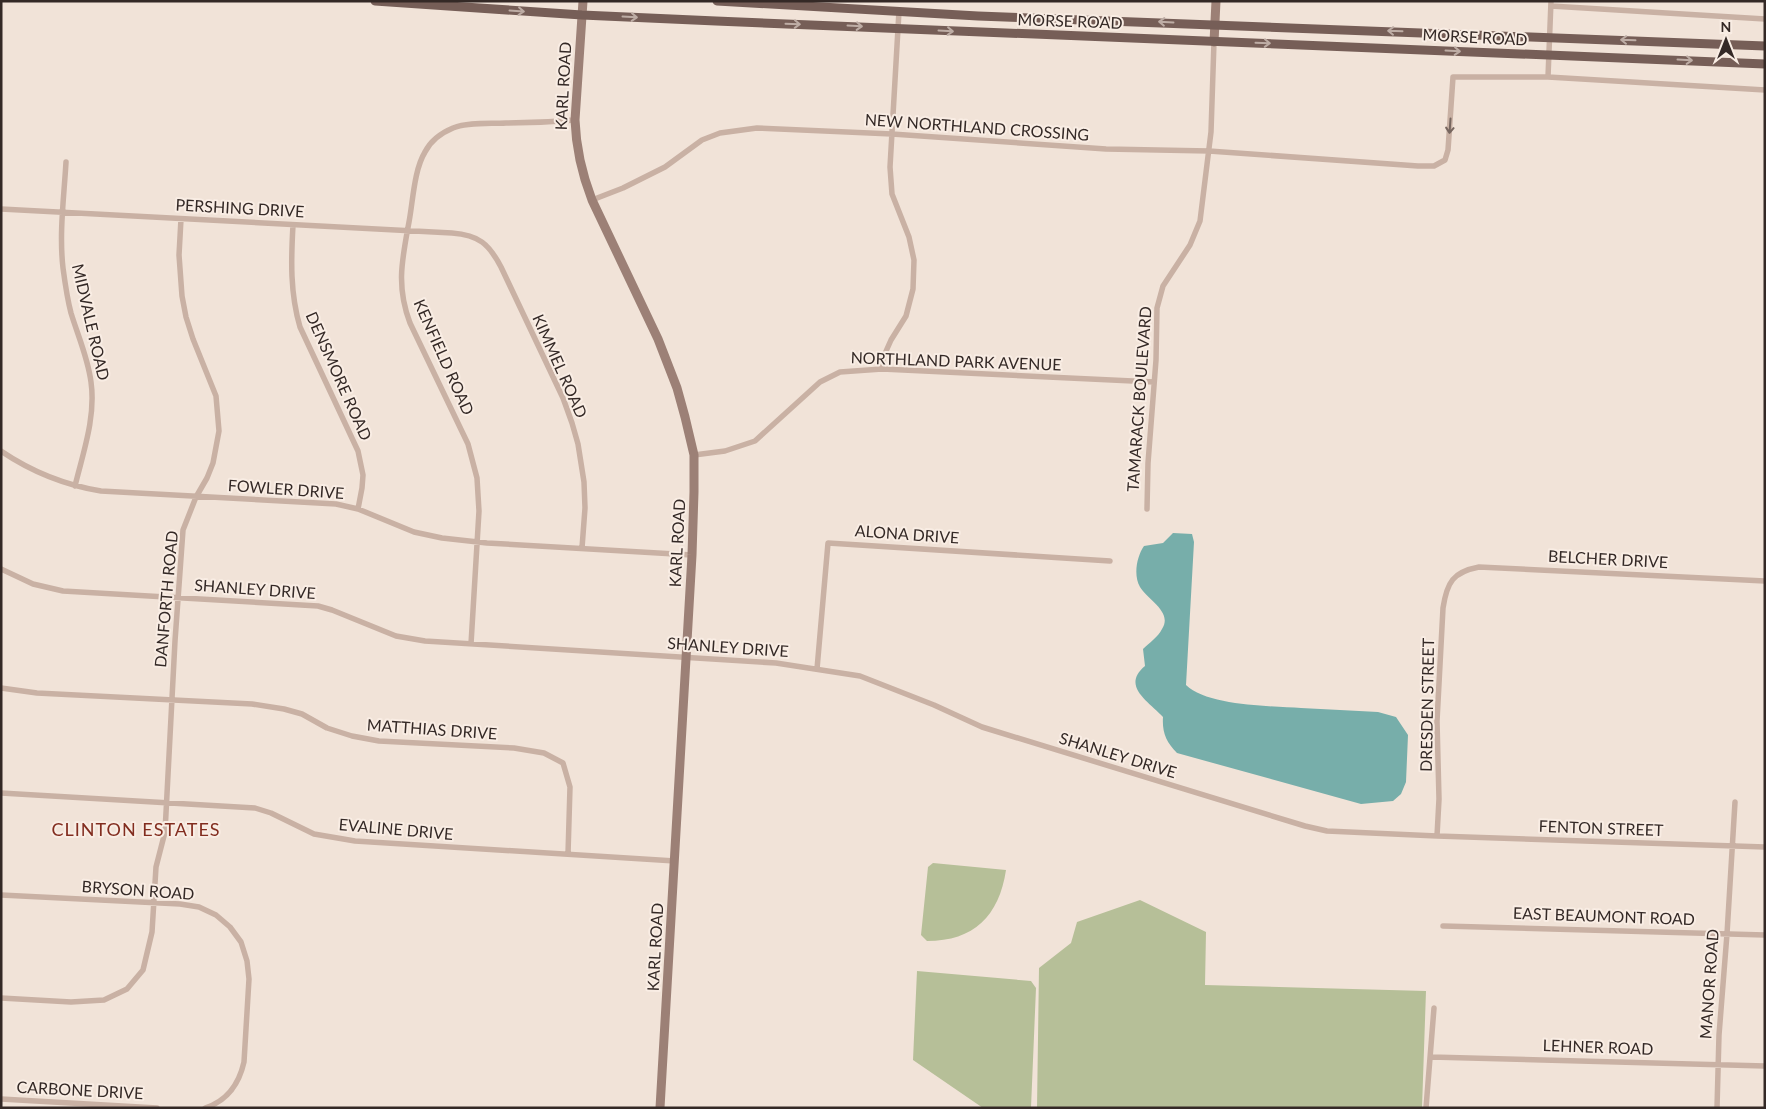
<svg xmlns="http://www.w3.org/2000/svg" width="1766" height="1109" viewBox="0 0 1766 1109" font-family="Lato,sans-serif">
  <rect width="100%" height="100%" fill="#f1e3d8"/>
  <!-- green -->
  <path fill="#b6bf98" d="M933 863 1006 870C999 916 974 941 927 941L921 935 928 867Z
    M1140 900 1206 932 1205 985 1426 991 1422 1108H1037L1039 968 1071 943 1077 922Z
    M917 971 1031 981 1036 988 1031 1108H983L913 1060Z"/>
  <!-- water -->
  <path fill="#77aeaa" d="M1173 533 1192 534 1194 542 1186 685C1207 706 1272 706 1301 708 1327 709 1353 711 1378 712L1396 717 1408 735 1406 782 1401 794 1393 801 1361 804 1177 753C1166 742 1162 732 1163 717 1148 701 1121 686 1145 666L1143 649C1149 643 1158 637 1162 629 1173 612 1148 600 1140 587 1133 575 1137 556 1144 546L1163 543Z"/>
  <g fill="none" stroke-linecap="round" stroke-linejoin="round">
    <!-- street -->
    <path stroke="#c9b1a4" stroke-width="5.5" d="M1551 1 1548 77 1765 90
      M1551 6 1765 19
      M66 162C64 197 59 233 63 268 65 283 67 298 71 313 78 336 88 358 91 382 96 417 83 453 75 486
      M592 200 623 188 665 167 702 140 720 133 757 128 892 134 1106 149 1209 151 1418 166H1434L1445 160 1448 150 1453 77H1548
      M1 209 452 233C479 235 489 244 501 267L563 398 572 423 578 444 584 482 585 508 582 548
      M293 225C291 260 290 293 300 327L358 451 363 475 362 488 358 509
      M882 369 883 358 891 340 906 316 913 289 914 260 909 237 892 194 890 167 899 11
      M1 451C32 472 65 485 101 491L336 504 358 509 414 532 442 538 487 543 692 555
      M694 455 725 451 755 441 820 382 840 372 882 369 1154 382
      M1147 509 1148 463 1156 360 1157 308 1163 286 1190 245 1200 221 1211 132 1214 42
      M1 569 33 584 63 591 318 606 332 610 396 636 425 641 776 663 860 676 934 705 982 727 1305 826 1327 831 1437 836 1765 847
      M471 644 479 511 477 478 468 444 410 323C396 286 402 260 409 222 413 201 414 170 425 152 431 140 441 133 453 128 469 122 489 124 506 123 529 123 552 122 575 120
      M817 669 828 543 1110 561
      M1 688 37 693 252 704 284 709 302 714 327 728 352 736 379 741 514 748 544 753 563 763 570 787 568 854
      M1 793 255 808 271 813 314 834 355 841 675 861
      M1437 836 1439 799 1437 721 1443 608C1447 582 1453 572 1479 567L1765 581
      M1 895 180 904 199 907 216 915 230 927 241 942 247 961 249 979 244 1062C239 1084 227 1101 205 1108
      M1443 926 1765 935
      M1 998 71 1002 104 1000 127 989 143 970 152 932 156 867 165 832 175 641 183 530 196 497 207 478 213 463 219 431 216 396 193 339 186 317 182 296 179 255 181 219
      M1431 1057 1765 1066
      M1 1099 157 1108
      M1426 1108 1434 1008
      M1717 1108 1719 1035 1727 934 1735 802"/>
    <!-- secondary -->
    <path stroke="#9c8076" stroke-width="9" d="M583 1 575 120C576 148 582 174 592 200L658 339 677 388 685 417 694 455V492L692 555 660 1108
      M1214 42 1216 1"/>
    <!-- primary -->
    <path stroke="#765e57" stroke-width="9" d="M375 1 582 15 716 21 1765 64
      M717 1 978 16 1765 46"/>
  </g>
  <!-- one-way arrows -->
  <defs><path id="oneway-shaft" d="M-6 0H5M1.5-3L5.5 0L1.5 3" fill="none" stroke-width="1.6" stroke-linecap="round" stroke-linejoin="round" transform="scale(1.25)"/></defs>
  <g stroke="#beada5">
    <use href="#oneway-shaft" transform="translate(517 11) rotate(4)"/>
    <use href="#oneway-shaft" transform="translate(630 17) rotate(3)"/>
    <use href="#oneway-shaft" transform="translate(1166 22) rotate(-177)"/>
    <use href="#oneway-shaft" transform="translate(793 24) rotate(2)"/>
    <use href="#oneway-shaft" transform="translate(855 26) rotate(3)"/>
    <use href="#oneway-shaft" transform="translate(946 31) rotate(3)"/>
    <use href="#oneway-shaft" transform="translate(1395 31) rotate(-178)"/>
    <use href="#oneway-shaft" transform="translate(1628 40) rotate(-178)"/>
    <use href="#oneway-shaft" transform="translate(1263 43) rotate(2)"/>
    <use href="#oneway-shaft" transform="translate(1453 51) rotate(3)"/>
    <use href="#oneway-shaft" transform="translate(1685 60) rotate(3)"/>
  </g>
  <use stroke="#77665f" href="#oneway-shaft" transform="translate(1450 126) rotate(94)"/>
  <g text-anchor="middle" stroke-width="4" stroke-linejoin="round" paint-order="stroke">
    <!-- street labels -->
    <g font-size="16" fill="#342926" stroke="#f9ede4">
      <text transform="translate(1070 21) rotate(2)" y="6">MORSE ROAD</text>
      <text transform="translate(1475 37) rotate(3)" y="6">MORSE ROAD</text>
      <text transform="translate(563 86) rotate(-87)" y="6">KARL ROAD</text>
      <text transform="translate(977 127) rotate(4)" y="6">NEW NORTHLAND CROSSING</text>
      <text transform="translate(240 208) rotate(3)" y="6">PERSHING DRIVE</text>
      <text transform="translate(91 322) rotate(77)" y="6">MIDVALE ROAD</text>
      <text transform="translate(444 357) rotate(66)" y="6">KENFIELD ROAD</text>
      <text transform="translate(956 361) rotate(2)" y="6">NORTHLAND PARK AVENUE</text>
      <text transform="translate(560 366) rotate(66)" y="6">KIMMEL ROAD</text>
      <text transform="translate(339 376) rotate(66)" y="6">DENSMORE ROAD</text>
      <text transform="translate(1139 399) rotate(-86)" y="6">TAMARACK BOULEVARD</text>
      <text transform="translate(286 489) rotate(4)" y="6">FOWLER DRIVE</text>
      <text transform="translate(907 534) rotate(4)" y="6">ALONA DRIVE</text>
      <text transform="translate(677 543) rotate(-87)" y="6">KARL ROAD</text>
      <text transform="translate(1608 559) rotate(3)" y="6">BELCHER DRIVE</text>
      <text transform="translate(255 589) rotate(4)" y="6">SHANLEY DRIVE</text>
      <text transform="translate(166 599) rotate(-85)" y="6">DANFORTH ROAD</text>
      <text transform="translate(728 647) rotate(4)" y="6">SHANLEY DRIVE</text>
      <text transform="translate(1427 705) rotate(-89)" y="6">DRESDEN STREET</text>
      <text transform="translate(432 729) rotate(4)" y="6">MATTHIAS DRIVE</text>
      <text transform="translate(1118 755) rotate(17)" y="6">SHANLEY DRIVE</text>
      <text transform="translate(1601 828) rotate(2)" y="6">FENTON STREET</text>
      <text transform="translate(396 829) rotate(5)" y="6">EVALINE DRIVE</text>
      <text transform="translate(138 890) rotate(4)" y="6">BRYSON ROAD</text>
      <text transform="translate(1604 916) rotate(2)" y="6">EAST BEAUMONT ROAD</text>
      <text transform="translate(655 947) rotate(-87)" y="6">KARL ROAD</text>
      <text transform="translate(1709 984) rotate(-86)" y="6">MANOR ROAD</text>
      <text transform="translate(1598 1047) rotate(2)" y="6">LEHNER ROAD</text>
      <text transform="translate(80 1090) rotate(3)" y="6">CARBONE DRIVE</text>
    </g>
    <!-- neighbourhood labels -->
    <g font-size="18" letter-spacing="1" fill="#822d1f" stroke="#f9ede4">
      <text x="136" y="836">CLINTON ESTATES</text>
    </g>
  </g>
  <!-- border -->
  <rect width="1766" height="1109" fill="none" stroke="#342926" stroke-width="5"/>
  <!-- north arrow -->
  <g transform="translate(1726 40)" stroke="#f9ede4" stroke-width="4" paint-order="stroke">
  <path d="M0-4L9 19L0 12L-9 19Z" fill="#342926"/>
  <text y="-8" font-size="14" font-weight="bold" text-anchor="middle" fill="#342926">N</text>
  </g>
</svg>
